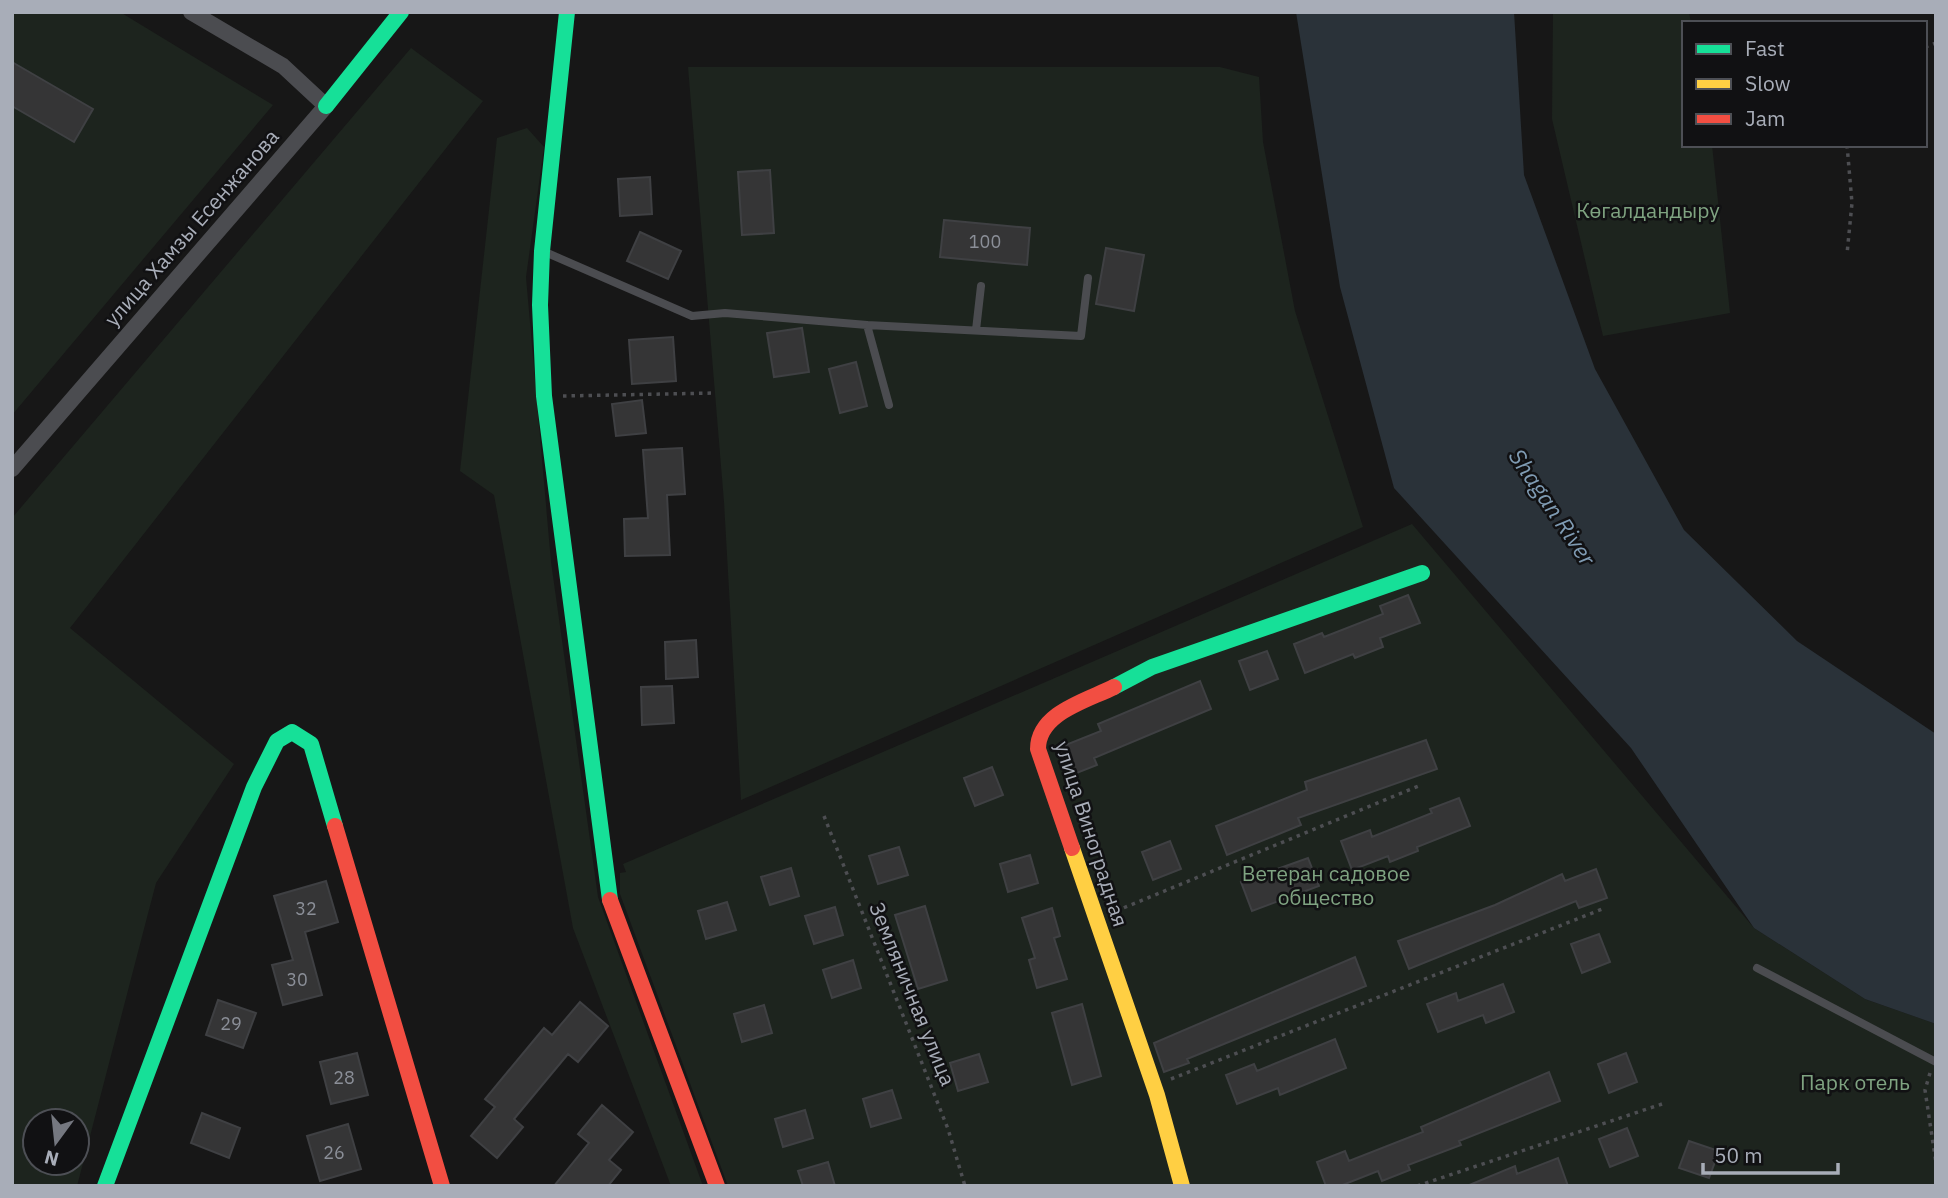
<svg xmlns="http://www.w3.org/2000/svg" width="1948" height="1198" viewBox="0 0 1948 1198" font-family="'IBM Plex Sans',sans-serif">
  <rect width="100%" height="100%" fill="#171717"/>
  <!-- green -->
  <path fill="#1d241e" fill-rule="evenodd" d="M12 12H120L273 105 12 415Z
    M1553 12H1689L1691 23H1684V145H1712L1730 313 1603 336 1552 119Z
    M411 48 483 101 70 628 234 764 156 883 77 1186H12V518ZM77 1121V1163H35V1121Z
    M688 67H1220L1259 77 1263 142 1295 311 1363 527 741 800 724 502Z
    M527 128 544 147 526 277 551 562 598 897 703 1186H671L573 928 494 495 460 471 497 138Z
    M1412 524 1754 928 1865 999 1936 1024V1186H728L620 894V873L626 872 623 864Z"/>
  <!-- water -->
  <path fill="#2a3239" d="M1296 12H1514L1524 175 1595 369 1684 530 1797 641 1936 734V1024L1865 999 1754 928 1631 748 1394 488 1340 287Z"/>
  <!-- building -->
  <path fill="#353536" stroke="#3f4043" stroke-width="2" d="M12 62 93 109 74 142 12 106Z
    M770 170 774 233 742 235 738 172Z
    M650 177 652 214 620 216 618 179Z
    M944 220 1030 228 1027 265 940 257Z
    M640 232 681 251 668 279 627 261Z
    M1106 248 1144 255 1134 311 1096 304Z
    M802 328 809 372 774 377 767 333Z
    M673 337 676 381 632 384 629 340Z
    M856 362 867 406 840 413 829 369Z
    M642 400 646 433 616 436 612 404Z
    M682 448 685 494 667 495 670 555 625 556 624 519 648 518 643 450Z
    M1408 595 1420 623 1380 638 1383 647 1355 658 1353 654 1305 673 1294 644 1322 633 1324 637 1383 614 1380 606Z
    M696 640 698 677 666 679 665 642Z
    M1267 651 1278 679 1250 690 1239 661Z
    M1200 681 1211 709 1094 758 1097 765 1069 776 1058 748 1101 731 1098 724Z
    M672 686 674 723 642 725 641 687Z
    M1426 740 1437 769 1298 818 1301 825 1227 855 1216 826 1307 790 1305 782Z
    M992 767 1003 795 975 806 964 778Z
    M1459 798 1470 826 1417 847 1418 851 1390 862 1388 856 1352 870 1341 841 1370 830 1372 837 1432 813 1430 809Z
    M1170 841 1181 869 1153 880 1142 852Z
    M899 847 908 875 878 884 869 856Z
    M1030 855 1038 883 1008 892 1000 864Z
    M1308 858 1319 886 1252 911 1241 882Z
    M791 868 799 896 770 905 761 877Z
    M1596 869 1607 898 1579 908 1576 901 1409 969 1398 941 1495 905 1562 874 1565 881Z
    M326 881 338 922 305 932 322 995 283 1005 272 965 293 960 274 896Z
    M727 902 736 930 706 939 698 911Z
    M925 906 947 980 918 989 895 915Z
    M835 907 843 935 814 944 805 916Z
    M1052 908 1060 936 1054 938 1067 979 1037 988 1029 960 1035 958 1022 918Z
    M1599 934 1610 962 1582 973 1571 944Z
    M1355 957 1366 986 1187 1059 1189 1063 1164 1072 1154 1043Z
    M853 960 861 988 832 998 823 970Z
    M1503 984 1514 1012 1486 1023 1483 1015 1438 1032 1427 1004 1456 993 1458 1001Z
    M218 1000 256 1013 243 1048 206 1035Z
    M580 1002 608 1026 578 1062 568 1054 514 1119 523 1127 497 1158 471 1136 495 1107 485 1099 544 1028 552 1035Z
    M1082 1004 1101 1076 1072 1085 1052 1013Z
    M764 1005 772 1033 742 1042 734 1014Z
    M1335 1039 1346 1068 1280 1095 1278 1088 1237 1104 1226 1075 1254 1064 1257 1071Z
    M357 1053 368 1095 331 1104 320 1062Z
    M1626 1053 1637 1082 1609 1093 1598 1064Z
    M979 1054 988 1082 958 1091 950 1063Z
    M1549 1072 1560 1101 1459 1141 1461 1145 1408 1165 1410 1170 1382 1181 1378 1171 1340 1186H1326L1317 1162 1345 1151 1349 1161 1423 1132 1421 1127Z
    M892 1090 901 1118 871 1127 863 1099Z
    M602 1105 633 1132 609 1160 621 1170 608 1186H554L589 1143 578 1134Z
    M805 1110 813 1138 783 1147 775 1119Z
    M202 1113 240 1128 229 1158 191 1143Z
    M348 1124 361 1169 320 1181 307 1136Z
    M1627 1128 1638 1156 1610 1167 1599 1139Z
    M1689 1141 1719 1151 1709 1178 1679 1168Z
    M1558 1158 1568 1186H1467L1515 1166 1517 1174Z
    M828 1162 835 1186H803L798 1171Z"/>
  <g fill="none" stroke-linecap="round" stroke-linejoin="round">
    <!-- path -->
    <path stroke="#4d4e52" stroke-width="3.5" stroke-dasharray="3.5 5" stroke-linecap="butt" d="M1925 47 1936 43
      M1847 145 1852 203 1847 254
      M563 396 715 393
      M824 816 948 1129 965 1186
      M1116 911 1421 785
      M1930 1073 1925 1090 1936 1163
      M1171 1079 1605 908
      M1417 1186 1662 1104"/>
    <!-- lane -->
    <path stroke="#4b4c50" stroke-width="8" d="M545 252 692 316 725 313 867 325 1081 336 1088 278
      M867 325 889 405
      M976 330 981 286
      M1757 968 1936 1062"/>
    <!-- street -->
    <path stroke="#4b4c50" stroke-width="16" d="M12 469 326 106 283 66 191 12"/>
    <!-- fast -->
    <path stroke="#16e098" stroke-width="16" d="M567 12 542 251 540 305 544 396 610 900
      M326 106 401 12
      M1114 687 1152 667 1422 573
      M105 1186 254 787 277 741 292 732 311 744 335 826"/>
    <!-- slow -->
    <path stroke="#ffcf43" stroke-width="16" d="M1072 848 1157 1095 1182 1186"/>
    <!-- jam -->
    <path stroke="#f24e42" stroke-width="16" d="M335 826 442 1186
      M1072 848 1038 749C1038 713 1086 701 1114 687
      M610 900 717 1186"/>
  </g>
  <g text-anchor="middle" stroke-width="5" stroke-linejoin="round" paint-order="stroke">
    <!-- number labels -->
    <g font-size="18" fill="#8b8f98">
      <text x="985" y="248">100</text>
      <text x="306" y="915">32</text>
      <text x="297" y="986">30</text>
      <text x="231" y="1030">29</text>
      <text x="344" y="1084">28</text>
      <text x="334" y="1159">26</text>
    </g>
    <!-- park labels -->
    <g font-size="21" fill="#7fa381" stroke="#111113">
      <text x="1648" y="218">Көгалдандыру</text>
      <text x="1326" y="881">Ветеран садовое<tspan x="1326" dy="24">общество</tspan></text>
      <text x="1855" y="1090">Парк отель</text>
    </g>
    <!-- street labels -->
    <g font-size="21" fill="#a8adb8" stroke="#111113">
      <text transform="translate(192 228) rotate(-49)" y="7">улица Хамзы Есенжанова</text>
      <text transform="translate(1091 834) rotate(72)" y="7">улица Виноградная</text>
      <text transform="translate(912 994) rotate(68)" y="7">Земляничная улица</text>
    </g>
    <!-- water labels -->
    <g font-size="23" font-style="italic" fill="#7f9bb3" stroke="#111113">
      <text transform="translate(1552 507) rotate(56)" y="8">Shagan River</text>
    </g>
  </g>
  <!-- border -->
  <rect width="1948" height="1198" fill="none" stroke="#a8adb8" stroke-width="28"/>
  <!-- legend -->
  <rect x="1682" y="21" width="245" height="126" fill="#111113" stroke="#4d4f55" stroke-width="2"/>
  <rect x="1696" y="44" width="35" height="10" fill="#16e098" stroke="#4d4f55" stroke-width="2"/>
  <text x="1745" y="56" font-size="21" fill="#a8adb8">Fast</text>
  <rect x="1696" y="79" width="35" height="10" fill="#ffcf43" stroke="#4d4f55" stroke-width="2"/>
  <text x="1745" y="91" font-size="21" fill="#a8adb8">Slow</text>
  <rect x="1696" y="114" width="35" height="10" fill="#f24e42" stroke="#4d4f55" stroke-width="2"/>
  <text x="1745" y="126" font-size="21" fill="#a8adb8">Jam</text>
  <!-- north arrow -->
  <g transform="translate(56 1142) rotate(195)"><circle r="33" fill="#111113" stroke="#4d4f55" stroke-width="2"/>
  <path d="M0-5L12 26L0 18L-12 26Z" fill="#757880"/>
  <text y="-10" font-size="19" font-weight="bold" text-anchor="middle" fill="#a8adb8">N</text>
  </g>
  <!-- scale -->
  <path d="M1703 1163v10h135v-10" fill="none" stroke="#a8adb8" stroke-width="3.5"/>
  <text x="1714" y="1163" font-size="21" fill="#a8adb8" stroke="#111113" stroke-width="5" paint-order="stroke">50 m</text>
</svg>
